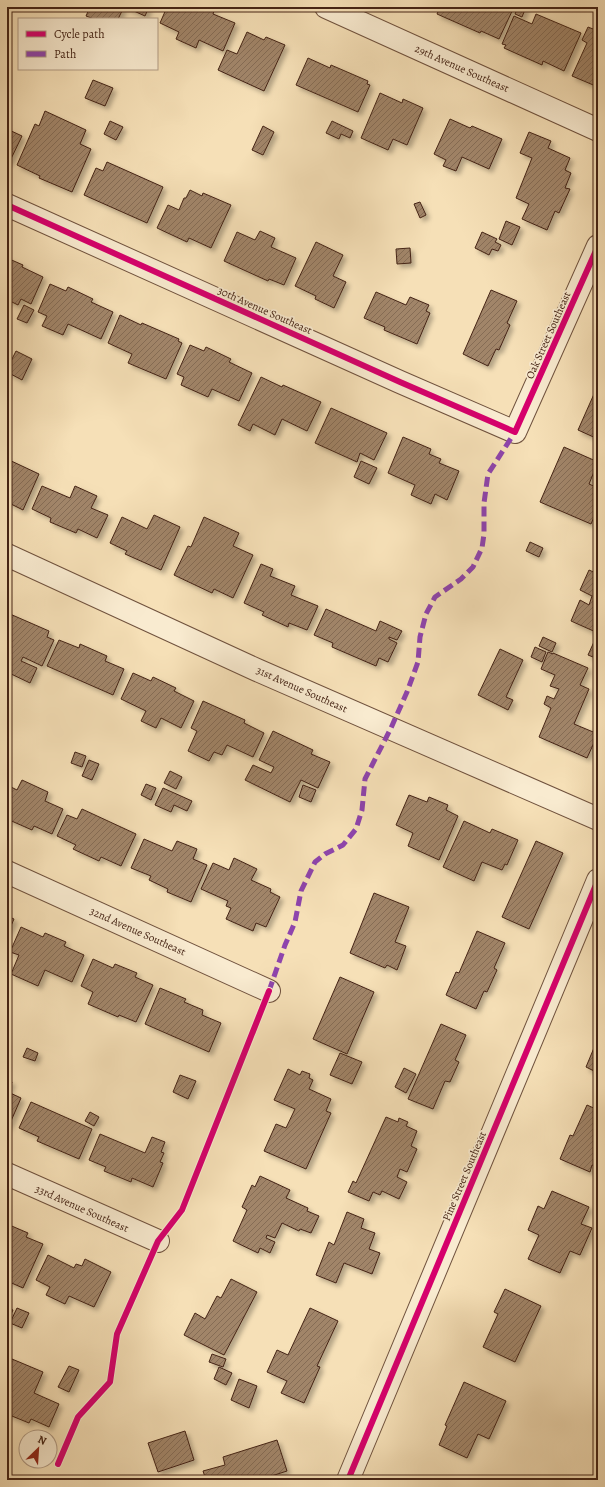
<svg xmlns="http://www.w3.org/2000/svg" width="605" height="1487" viewBox="0 0 605 1487" font-family="Alegreya,serif">
  <defs>
    <pattern id="building-hatch" width="6" height="6" patternUnits="userSpaceOnUse"><rect width="6" height="6" fill="#a18569"/><path d="M-1 1l2-2M0 6l6-6M5 7l2-2" fill="none" stroke="#856c55"/></pattern>
    <filter id="shadow"><feDropShadow dx="3.5" dy="3.5" stdDeviation="2" flood-color="#0004"/></filter>
  </defs>
  <rect width="100%" height="100%" fill="#f6e0b7"/>
  <filter id="stains"><feTurbulence type="fractalNoise" baseFrequency=".005" numOctaves="4"/><feColorMatrix values="0 0 0 0 .2 0 0 0 0 .09 0 0 0 0 .02 0 0 0 .5 -.17"/></filter>
  <radialGradient id="worn" r=".72"><stop offset=".6" stop-color="#630" stop-opacity="0"/><stop offset="1" stop-color="#630" stop-opacity=".3"/></radialGradient>
  <!-- building -->
  <path fill="url(#building-hatch)" stroke="#442315" filter="url(#shadow)" d="M90 7H124L118 19H94L86 16Z
    M125 7H149L145 16Z
    M167 7H204L214 11 213 14 235 23 223 51 199 40 196 48 176 39 179 32 160 23Z
    M440 7H514L499 39 481 31 480 33 437 14Z
    M518 7H526L522 17 515 14Z
    M536 14 581 33 564 71 543 61 542 65 504 48 506 45 502 44 514 16 532 24Z
    M598 18V87L572 76 587 43 582 40 588 27 593 29Z
    M247 32 264 40 266 37 285 45 264 91 218 70 227 50 237 54Z
    M308 58 330 68 331 65 368 81 367 84 370 85 358 112 296 85Z
    M93 80 113 88 105 106 85 98Z
    M380 93 402 103 403 99 423 108 407 145 393 139 388 150 361 138Z
    M45 111 86 130 80 144 91 149 72 192 39 178 40 176 17 165 35 124 39 126Z
    M450 119 470 128 472 126 502 139 489 169 462 157 456 171 443 166 446 160 434 154Z
    M110 121 123 127 116 140 104 134Z
    M332 121 353 131 350 138 341 134 339 139 326 133Z
    M263 126 274 132 263 155 252 150Z
    M7 129 22 136 9 163 7 162Z
    M529 132 551 141 548 148 570 158 565 170 571 173 565 188 570 189 559 213 555 211 547 230 522 219 529 204 516 198 532 158 520 153Z
    M107 162 163 187 147 223 84 195 96 168 103 171Z
    M190 190 202 196 203 193 231 205 211 248 189 238 187 242 157 228 168 205 179 210 184 198H186Z
    M420 202 426 215 420 218 414 204Z
    M506 221 520 227 512 245 499 239Z
    M260 231 275 238 271 247 296 258 284 285 269 279 268 281 224 261 237 232 255 240Z
    M482 232 497 239 495 242 501 245 498 251 492 249 489 255 475 248Z
    M316 242 343 255 333 276 346 282 334 308 315 299 316 296 295 286Z
    M410 248 411 263 397 264 396 249Z
    M7 258 23 265 22 267 43 277 31 304 21 299 18 305 8 300 7 302Z
    M50 284 66 291 68 287 93 299 91 302 113 312 101 339 68 324 63 335 42 326 47 316 38 312Z
    M491 290 517 301 507 323 510 325 499 350 496 349 488 366 463 354Z
    M376 292 406 305 410 297 429 305 426 311 430 313 417 344 384 330 385 327 364 318Z
    M24 305 34 310 27 323 17 319Z
    M120 315 141 325 142 323 179 339 178 341 182 343 166 379 128 363 132 354 108 343Z
    M190 345 204 351 206 347 231 359 229 362 252 373 239 401 212 389 208 397 181 385 184 377 177 374Z
    M16 351 32 359 22 380 7 372V369Z
    M261 377 282 387 283 385 321 402 307 431 282 419 275 435 253 424 250 431 238 425Z
    M598 385V439L578 430Z
    M331 408 387 433 374 460 360 453 357 462 315 443Z
    M403 437 431 449 429 454 441 459 439 463 459 471 447 500 435 494 431 504 411 495 415 485 388 473Z
    M564 447 598 462 589 484 598 488V508L591 524 540 502Z
    M7 459 39 474 23 510 7 502Z
    M361 461 377 468 369 484 354 477Z
    M42 486 70 498 75 486 97 496 91 508 108 515 97 538 78 529 76 533 50 522 51 518 32 509Z
    M154 515 180 527 161 570 125 554 127 551 110 543 122 517 147 529Z
    M204 517 239 533 233 546 253 555 233 598 214 589 212 593 174 575 188 546 191 547Z
    M530 542 543 548 539 557 526 551Z
    M261 564 273 569 270 576 295 586 291 595 318 606 307 630 289 623 288 627 262 615 264 612 244 603Z
    M589 570 598 574V659L588 655 598 633 571 621 580 600 589 605 592 596 580 590Z
    M326 609 376 631 380 621 402 631 397 640 389 637V639L397 643 388 662 379 658 376 666 332 647 333 643 314 635Z
    M10 614 49 631 47 637 54 640 42 666 23 657 21 661 37 668 30 683 7 672V616L8 617Z
    M543 637 556 643 552 652 539 646Z
    M59 640 79 648 80 644 107 656 105 661 124 669 113 695 47 666Z
    M535 647 546 652 542 662 531 657Z
    M500 649 523 660 506 697 513 700 508 710 478 695Z
    M548 652 553 654V653L588 668 580 685 589 689 574 724 598 734 587 758 539 737 551 708 544 704 547 696 554 699 559 689 550 686 555 675 541 669Z
    M133 673 151 681 153 677 176 688 174 691 194 701 181 728 161 718 156 728 141 721 146 711 121 699Z
    M203 701 245 720 244 723 264 733 253 757 227 745 222 755 214 752 209 761 188 751 197 731 191 728Z
    M273 731 313 750 311 754 330 762 318 788 301 780 290 802 245 780 253 765 271 773 274 767 259 760Z
    M75 752 86 756 82 767 71 763Z
    M89 760 99 764 92 780 82 776Z
    M170 771 182 777 176 789 164 783Z
    M22 780 48 792 45 801 63 809 52 834 34 826 32 830 7 819V785L17 790Z
    M146 784 156 788 151 800 141 795Z
    M303 785 316 790 311 802 299 797Z
    M163 788 192 801 187 811 174 805 171 812 155 805Z
    M409 795 427 802 429 797 448 805 446 810 458 816 439 860 408 846 413 833 396 825Z
    M82 809 136 834 121 866 101 857 99 861 73 849 76 845 57 836 67 815 77 819Z
    M464 821 490 833 492 829 518 840 507 865 505 864 502 870 482 862 474 881 443 867Z
    M144 839 172 851 177 841 197 849 193 859 207 865 191 902 167 892 168 889 149 880 151 876 131 868Z
    M536 841 563 853 529 929 502 917Z
    M234 858 257 869 251 880 271 889 270 892 280 897 266 927 256 923 253 931 226 919 231 908 226 906 228 901 201 889 213 863 229 870Z
    M374 893 409 907 395 942 406 946 397 970 387 965 385 968 350 953Z
    M7 916 14 919 7 935Z
    M21 927 43 937 45 933 66 942 64 946 84 955 72 982 45 970 38 986 11 974 19 955 10 952Z
    M477 931 505 943 494 968 497 970 487 992 484 991 476 1009 446 995 456 972 459 973Z
    M93 959 113 968 115 964 137 973 135 977 153 985 136 1022 119 1015 118 1017 88 1004 93 992 81 986Z
    M340 977 374 992 347 1054 313 1039Z
    M160 988 186 999 184 1002 203 1010 202 1015 221 1023 209 1052 145 1024Z
    M441 1024 466 1035 455 1060 459 1062 450 1082 445 1081 433 1109 408 1099Z
    M596 1043 598 1044V1073L586 1067Z
    M27 1048 38 1053 35 1061 23 1057Z
    M340 1053 362 1062 352 1084 330 1075Z
    M404 1068 416 1074 406 1093 395 1087Z
    M288 1069 300 1075 302 1071 310 1074 309 1078 313 1080 309 1089 331 1099 326 1111 331 1113 306 1169 264 1151 276 1124 286 1128 295 1109 274 1100Z
    M180 1075 196 1081 188 1099 173 1092Z
    M7 1080 12 1082 8 1092 21 1098 8 1128Z
    M31 1102 92 1129 79 1159 37 1141 39 1137 19 1128Z
    M587 1105 598 1110V1167L592 1165 590 1172 560 1159 570 1135 573 1136Z
    M90 1112 99 1117 94 1126 85 1121Z
    M386 1117 398 1122 399 1118 408 1122 406 1126 417 1131 411 1146 417 1149 407 1172 400 1169 397 1177 407 1182 399 1199 382 1191 380 1195 373 1192 369 1201 348 1192 353 1181 356 1183Z
    M100 1134 145 1153 152 1137 165 1142 161 1152 164 1153 160 1162 163 1163 153 1187 132 1178 131 1182 104 1171 106 1167 89 1160Z
    M260 1176 290 1190 286 1198 308 1208 307 1211 319 1216 311 1233 300 1229 299 1231 282 1223 275 1238 267 1235 266 1238 275 1242 270 1253 260 1248 258 1253 233 1241 247 1210 242 1207 252 1185 255 1187Z
    M552 1191 589 1207 581 1224 592 1228 580 1255 570 1251 560 1273 528 1259 539 1235 528 1230 538 1206 544 1209Z
    M347 1212 364 1219 361 1228 375 1233 369 1249 380 1253 372 1274 344 1263 336 1283 316 1275 329 1242 334 1245Z
    M7 1224 28 1233 26 1237 43 1244 23 1288 7 1281V1271L12 1260 7 1258Z
    M48 1255 74 1268 76 1264 82 1266 85 1259 111 1272 94 1307 69 1296 65 1304 46 1295 50 1287 36 1280Z
    M231 1279 257 1292 224 1355 184 1335 195 1313 205 1319 217 1296 221 1298Z
    M505 1289 541 1306 515 1362 483 1347 498 1314 494 1312Z
    M7 1307 13 1310 8 1321H7Z
    M17 1308 29 1313 22 1328 10 1323Z
    M310 1308 338 1321 317 1366 320 1367 304 1403 281 1393 287 1381 267 1372 277 1350 288 1355Z
    M212 1354 226 1359 223 1367 209 1362Z
    M12 1359 43 1372 34 1393 59 1404 49 1427 31 1419 29 1423 7 1414V1371Z
    M69 1366 79 1370 69 1392 58 1387Z
    M219 1367 232 1373 226 1385 214 1379Z
    M239 1379 257 1386 249 1408 231 1400Z
    M464 1382 506 1401 489 1439 478 1434 467 1458 439 1445 447 1426 445 1425Z
    M185 1431 194 1460 158 1472 148 1443Z
    M277 1440 287 1471 259 1480H206L203 1471 225 1465 223 1457Z"/>
  <g fill="none" stroke-linecap="round" stroke-linejoin="round">
    <defs>
      <path id="minor" d="M326 7 598 130
        M7 205 400 382 515 432 598 246
        M7 555 257 670 598 819
        M7 872 269 991
        M7 1174 158 1241
        M348 1480 598 880"/>
    </defs>
    <!-- minor casing -->
    <use href="#minor" stroke="#70523e" stroke-width="24"/>
    <!-- minor -->
    <use href="#minor" stroke="#f9ebd0" stroke-width="22"/>
    <!-- quiet -->
    <path stroke="#8e44ad" stroke-width="5" stroke-dasharray="10 5" stroke-linecap="butt" d="M269 991 285 945 295 922 301 891 315 862 325 854 343 845 356 829 362 810 365 779 391 728 407 692 418 662 420 637 426 614 435 597 461 579 473 567 482 548 484 534V503L488 474 515 432"/>
    <defs>
      <path id="cycleway" d="M7 205 400 382 515 432 598 246
        M58 1464 78 1417 110 1382 117 1334 158 1241 182 1210 269 991
        M348 1480 598 880"/>
    </defs>
    <!-- cycleway casing -->
    <use href="#cycleway" stroke="#f9ebd0" stroke-width="8"/>
    <!-- cycleway -->
    <use href="#cycleway" stroke="#d6006c" stroke-width="6"/>
  </g>
  <g text-anchor="middle" stroke-width="3.5" stroke-linejoin="round" paint-order="stroke">
    <!-- street labels -->
    <g font-size="11" fill="#442315" stroke="#f9ebd0">
      <text transform="translate(462 68) rotate(24)" y="4">29th Avenue Southeast</text>
      <text transform="translate(265 310) rotate(24)" y="4">30th Avenue Southeast</text>
      <text transform="translate(548 335) rotate(-66)" y="4">Oak Street Southeast</text>
      <text transform="translate(302 689) rotate(24)" y="4">31st Avenue Southeast</text>
      <text transform="translate(138 931) rotate(24)" y="4">32nd Avenue Southeast</text>
      <text transform="translate(464 1176) rotate(-67)" y="4">Pine Street Southeast</text>
      <text transform="translate(82 1208) rotate(24)" y="4">33rd Avenue Southeast</text>
    </g>
  </g>
  <!-- margin -->
  <rect width="605" height="1487" fill="none" stroke="#f6e0b7" stroke-width="24"/>
  <rect x="8" y="8" width="589" height="1471" fill="none" stroke="#442315" stroke-width="2"/>
  <rect x="12" y="12" width="581" height="1463" fill="none" stroke="#442315"/>
  <!-- legend -->
  <rect x="18" y="18" width="140" height="52" fill="#f9ebd0" stroke="#b19b85"/>
  <rect x="26" y="31" width="20" height="6" fill="#d6006c" stroke="#b19b85"/>
  <text x="54" y="38" font-size="12" fill="#442315">Cycle path</text>
  <rect x="26" y="51" width="20" height="6" fill="#8e44ad" stroke="#b19b85"/>
  <text x="54" y="58" font-size="12" fill="#442315">Path</text>
  <!-- north arrow -->
  <g transform="translate(38 1449) rotate(25)"><circle r="19" fill="#f9ebd0" stroke="#b19b85"/>
  <path d="M0-3L7 15L0 10L-7 15Z" fill="#8f2418"/>
  <text y="-6" font-size="11" font-weight="bold" text-anchor="middle" fill="#442315">N</text>
  </g>
  <rect width="100%" height="100%" filter="url(#stains)"/>
  <rect width="100%" height="100%" fill="url(#worn)"/>
</svg>
